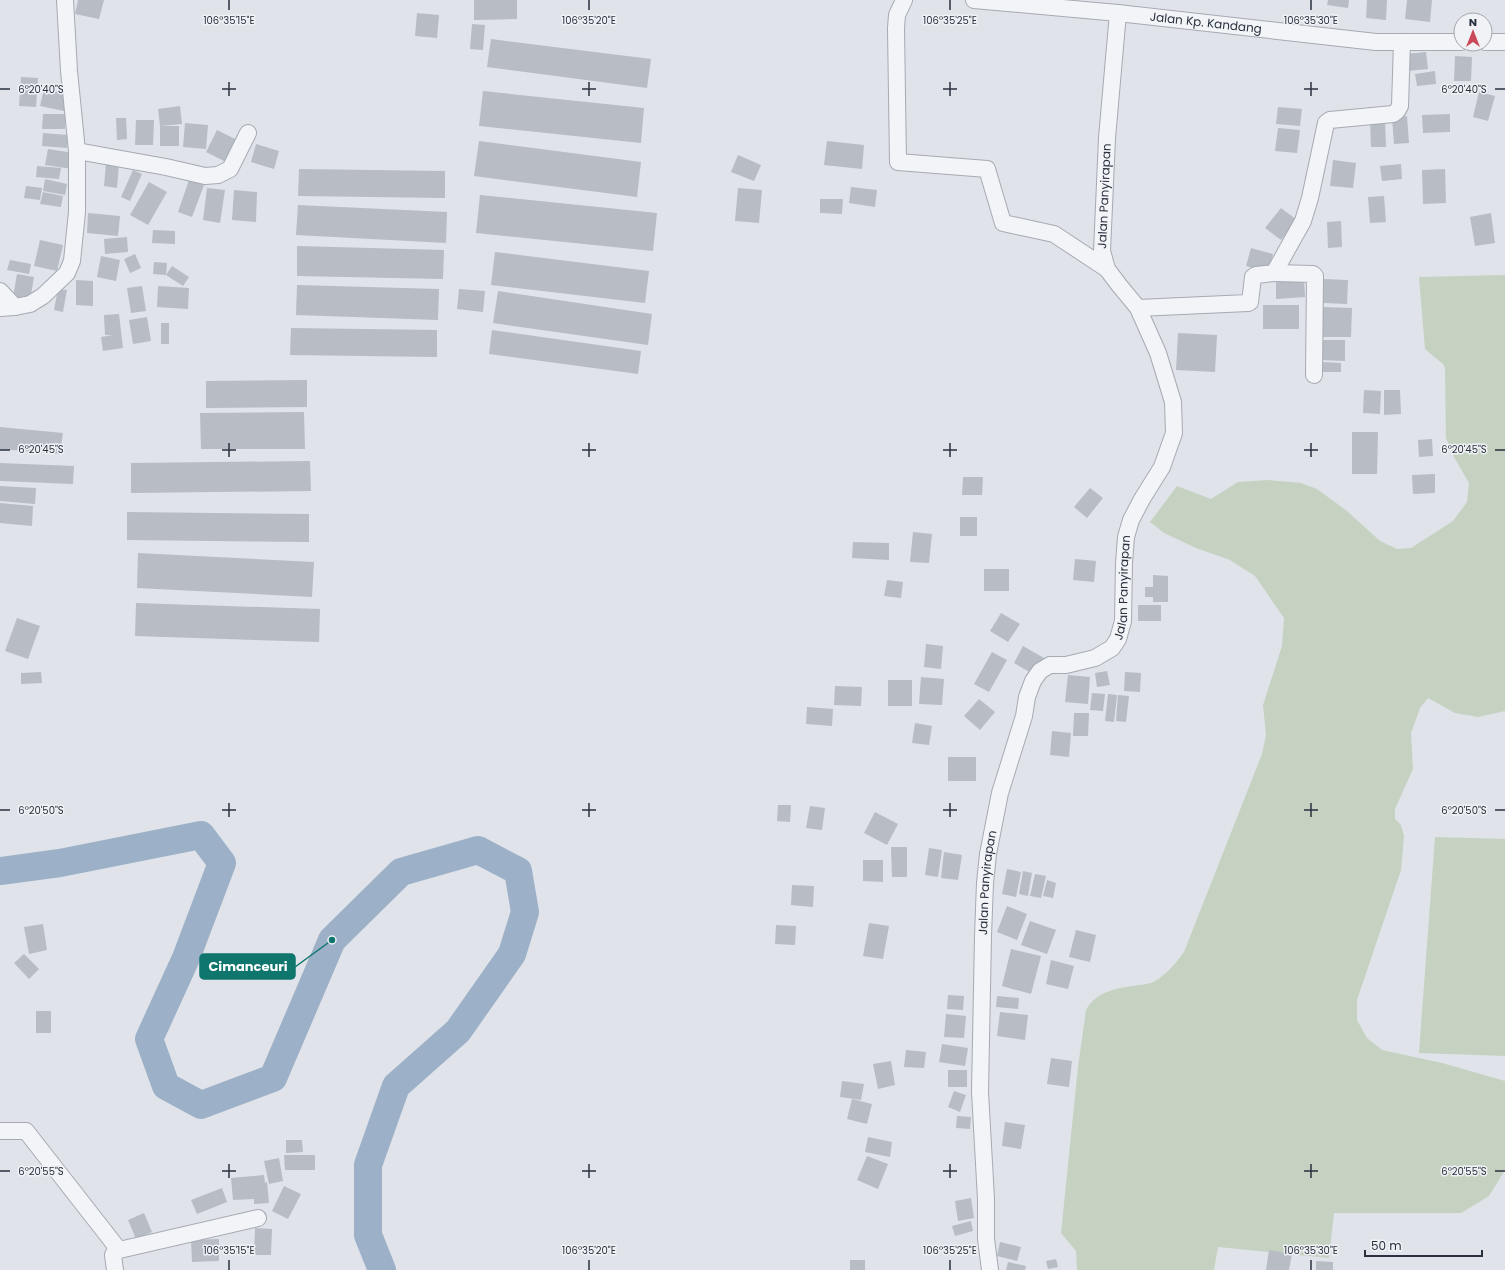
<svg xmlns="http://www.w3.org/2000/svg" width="1505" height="1270" viewBox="0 0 1505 1270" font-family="Poppins,sans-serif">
  <rect width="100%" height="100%" fill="#e0e3e9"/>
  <!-- green -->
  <path fill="#c5d2c1" d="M1505 275V711L1478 717 1455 713 1428 698 1420 708 1411 733 1413 769 1395 809V819L1401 825 1404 836 1401 870 1357 1000V1020L1367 1038 1382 1050 1442 1063 1505 1081V1170L1489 1196 1461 1213H1334L1329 1258 1218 1247 1214 1270H1077L1076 1251 1061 1233 1078 1067 1086 1010C1097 990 1119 988 1140 985 1145 984 1151 984 1155 981 1167 974 1176 963 1184 952L1262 754 1266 735 1263 705 1282 646 1284 618 1255 576 1230 560 1196 548 1164 533 1150 522 1177 486 1211 499 1238 482 1268 480 1301 483 1317 489 1347 511 1380 541 1397 549 1411 548 1453 521 1467 502 1469 483 1454 457 1446 438 1445 370 1444 365 1425 349 1419 277Z
    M1435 837 1505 839V1056L1419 1053Z"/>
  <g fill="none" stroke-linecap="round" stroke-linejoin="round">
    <!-- river -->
    <path stroke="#9cb0c7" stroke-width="28" d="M0 871 60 863 201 835 222 863 186 958 149 1039 166 1086 201 1105 273 1078 332 940 401 872 478 850 518 871 525 912 512 954 458 1031 396 1086 368 1165V1235L382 1270"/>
  </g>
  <!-- building -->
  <path fill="#b7bcc5" d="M78 0H104L99 19 75 14Z
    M474 0H517V19L474 20Z
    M1328 0H1349L1348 8 1327 5Z
    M1367 0H1387L1386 20 1366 18Z
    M1407 0H1432L1430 22 1405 19Z
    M417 13 439 15 437 38 415 36Z
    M472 24 485 25 483 50 470 49Z
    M491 39 651 59 647 88 487 67Z
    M1426 52 1428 69 1408 71 1406 54Z
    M1455 56 1472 57 1471 81H1454Z
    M1435 71 1436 84 1417 86 1415 74Z
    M21 77 38 78 36 107 19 106Z
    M44 89 67 93 64 111 40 106Z
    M483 91 644 108 641 143 479 126Z
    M1479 92 1495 96 1488 121 1473 117Z
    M180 106 182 124 160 126H179V146H160V126L158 109Z
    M1278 107 1302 109 1300 126 1276 124Z
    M43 114H65V129H42Z
    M1450 114V132L1423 133 1422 115Z
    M1407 116 1409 143 1394 144 1392 117Z
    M116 118H126L127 139 117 140Z
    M1385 119 1386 147H1371L1370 120Z
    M136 120H154L153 145H135Z
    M185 123 208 125 206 149 183 147Z
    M1278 128 1300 130 1297 153 1275 151Z
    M217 130 237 140 226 162 206 152Z
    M43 133 68 135 67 148 42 146Z
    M479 141 641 162 637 197 474 176Z
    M827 141 864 145 862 169 824 165Z
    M256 144 279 151 274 169 251 162Z
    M48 149 74 153 72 169 45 165Z
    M738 155 761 165 754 181 731 172Z
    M1333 160 1356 163 1353 188 1330 186Z
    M106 163 119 164 117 188 104 186Z
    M1401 164 1402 179 1382 181 1380 166Z
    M37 166 61 168 59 179 36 177Z
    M299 169 445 171V198L298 196Z
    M1445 169 1446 203 1423 204 1422 170Z
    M133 170 142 174 130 201 121 197Z
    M45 179 67 184 65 195 43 191Z
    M189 180 204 185 192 217 178 212Z
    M149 182 167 192 148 225 130 215Z
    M26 186 42 188 40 200 24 198Z
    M851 187 877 190 875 207 849 203Z
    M207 188 225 190 220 223 203 220Z
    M738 188 762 190 759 223 735 221Z
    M234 190 257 192 256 222 232 220Z
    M43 192 63 196 61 207 40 204Z
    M480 195 657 213 653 251 476 233Z
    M1384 196 1386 222 1370 223 1368 197Z
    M820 199H843L842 214 820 213Z
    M298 205 447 212 446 243 296 235Z
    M1281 208 1297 220 1281 240 1265 228Z
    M88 213 120 216 118 236 87 233Z
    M1491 213 1495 243 1475 246 1470 217Z
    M1341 221 1342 247 1328 248 1327 222Z
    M153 230 175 231V244L152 243Z
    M127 237 128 252 105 254 104 239Z
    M40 240 63 245 57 271 34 266Z
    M297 246 444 250 443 279 297 276Z
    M1251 248 1273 254 1268 272 1246 266Z
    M495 252 649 271 645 303 491 285Z
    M135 254 141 268 130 273 124 259Z
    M101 256 120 260 116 281 97 277Z
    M10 260 31 264 29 274 7 270Z
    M154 262 167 263 166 275 172 266 189 277 183 286 166 275 153 274Z
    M17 274 34 277 30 300 13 297Z
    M1304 279 1305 297 1276 299V280Z
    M1324 279 1348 280 1347 304 1323 303Z
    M76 280 93 281V306L76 305Z
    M297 285 439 289 438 320 296 315Z
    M142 286 146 311 131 313 127 288Z
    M158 286 189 288 188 309 157 307Z
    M58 289 67 290 63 312 54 310Z
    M459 289 485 291 483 312 457 309Z
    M498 291 652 314 648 345 493 323Z
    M1263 305H1299V329H1263Z
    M1323 307 1352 308 1351 337H1322Z
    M119 314 123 348 103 351 101 337 113 335H105L104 315Z
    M147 317 151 341 133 344 129 320Z
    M161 323H169V344H161Z
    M291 328 437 330V357L290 355Z
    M492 330 641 351 638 374 489 354Z
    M1178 333 1217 335 1215 372 1176 370Z
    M1321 340H1345V361L1321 360Z
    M1322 362 1341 363V372H1321Z
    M307 380V407L206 408V381Z
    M1364 390 1381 391 1380 414 1363 413Z
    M1384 390H1400L1401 414 1384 415Z
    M304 412 305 449H201L200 413Z
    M0 427 63 433 60 454 0 449Z
    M1352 432H1378L1377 474H1352Z
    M1432 439 1433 456 1419 457 1418 440Z
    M310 461 311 491 131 493V463Z
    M0 463 74 466 73 484 0 481Z
    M1435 474V493L1413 494 1412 475Z
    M963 477H983L982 495H962Z
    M0 486 36 488 35 504 0 501Z
    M1090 488 1103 498 1087 518 1074 507Z
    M0 503 33 506 32 526 0 523Z
    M127 512 309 514V542L127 540Z
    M960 517H977V536H960Z
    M913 532 932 534 929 563 910 562Z
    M853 542 889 543V560L852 558Z
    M138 553 314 562 312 597 137 588Z
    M1075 559 1096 561 1094 582 1073 580Z
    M984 569H1009V591H984Z
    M1153 575 1168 576V602H1153V597H1145V587H1153Z
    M887 580 903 582 901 598 884 596Z
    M136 603 320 609 319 642 135 636Z
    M1138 605H1161V621H1138Z
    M1001 613 1020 624 1008 642 990 631Z
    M17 618 40 626 28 659 5 651Z
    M926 644 943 646 941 669 924 667Z
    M1023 646 1044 658 1035 675 1014 663Z
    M992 652 1007 660 989 692 974 684Z
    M1107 671 1110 685 1097 687 1095 673Z
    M41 672 42 683 21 684V673Z
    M1125 672 1141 673 1140 692 1124 691Z
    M1068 675 1090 677 1088 704 1065 702Z
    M921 677 944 679 942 705 919 704Z
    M888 680H912V706H888Z
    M835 686 862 687 861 706 834 705Z
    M1092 693 1105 694 1103 711 1090 710Z
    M1108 694 1117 695 1114 722 1105 721Z
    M1118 695 1129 696 1126 722 1116 721Z
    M979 699 995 712 980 730 964 716Z
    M807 707 833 709 832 726 806 724Z
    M1074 713H1089L1088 736H1073Z
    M915 723 932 726 929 745 912 743Z
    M1052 731 1071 733 1069 757 1050 755Z
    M948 757H976V781H948Z
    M778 805H791L790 822 777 821Z
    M810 806 825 808 822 830 806 828Z
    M875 812 898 824 887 845 864 833Z
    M891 847H907V877H892Z
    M929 848 942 850 938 877 925 875Z
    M944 852 962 855 958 880 941 878Z
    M863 860H883V882L863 881Z
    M1007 869 1021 872 1016 897 1002 894Z
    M1023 871 1032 873 1028 896 1019 894Z
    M1035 874 1046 876 1041 898 1030 896Z
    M1047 880 1056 883 1053 898 1043 896Z
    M792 885 814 886 813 907 791 905Z
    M1007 906 1027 914 1017 940 997 932Z
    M1030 921 1056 930 1047 954 1021 945Z
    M869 923 889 926 883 959 863 956Z
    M43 924 47 950 29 954 24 927Z
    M776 925 796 926 795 945 775 944Z
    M1076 930 1096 935 1090 962 1069 957Z
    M1011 949 1041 956 1031 994 1002 986Z
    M24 954 39 969 29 979 14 963Z
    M1051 960 1074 966 1068 989 1046 984Z
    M948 995 964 996 963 1010 947 1009Z
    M997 996 1019 998 1018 1009 996 1007Z
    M36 1011H51V1033H36Z
    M1000 1012 1028 1015 1025 1040 997 1036Z
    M946 1014 966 1016 964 1038 944 1037Z
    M942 1044 968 1048 965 1066 939 1062Z
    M906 1050 926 1052 924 1068 904 1067Z
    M1051 1058 1072 1061 1069 1087 1047 1084Z
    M891 1061 895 1085 878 1089 873 1064Z
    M948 1070H967V1087H948Z
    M842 1081 864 1084 861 1100 840 1097Z
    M954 1091 966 1095 960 1112 948 1107Z
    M852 1099 872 1104 867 1124 847 1119Z
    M957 1116 971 1117 970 1129 956 1128Z
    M1005 1122 1025 1125 1021 1149 1002 1146Z
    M868 1137 892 1142 890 1157 865 1152Z
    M286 1140H302L303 1152 286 1153Z
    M284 1155H315V1170H285Z
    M867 1156 888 1164 878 1189 857 1180Z
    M279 1158 283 1181 269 1184 264 1161Z
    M264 1175 265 1183 267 1182 269 1203 254 1204V1199L233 1200 231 1178Z
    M284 1186 301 1194 288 1219 272 1211Z
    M222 1188 227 1202 197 1214 191 1200Z
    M971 1198 974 1218 958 1221 955 1201Z
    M144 1213 152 1232 136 1239 128 1220Z
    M971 1221 973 1231 955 1236 952 1226Z
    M255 1228 272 1229 271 1255H254Z
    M219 1239V1261L192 1262 191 1240Z
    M1000 1242 1021 1247 1017 1261 997 1256Z
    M1269 1250 1292 1254 1289 1270H1266Z
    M1056 1259 1058 1267 1048 1269 1046 1261Z
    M850 1260H865V1270H850Z
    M1316 1261 1333 1262V1270H1316Z
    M1008 1262 1026 1266 1025 1270H1006Z"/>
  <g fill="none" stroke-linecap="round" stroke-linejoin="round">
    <defs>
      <g id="minor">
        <path d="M904 0 897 15 896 28 898 162 987 169 1003 223 1054 234 1107 269"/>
        <path id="s1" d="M974 0 1118 13 1376 42H1461"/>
        <path d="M1485 42H1505"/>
        <path d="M77 151 166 167 205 176 218 175 230 169 248 133"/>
        <path d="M1274 273 1313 274 1315 276 1314 375"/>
        <path d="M0 291 15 307"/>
        <path d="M0 308 15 307 30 304 43 296 67 273 72 261 77 212V151L69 71 65 0"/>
        <path d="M1138 308 1248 303 1250 302 1253 277 1256 275 1274 273 1303 221 1310 198 1326 123 1330 120 1393 114 1397 111 1400 106 1402 42"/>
        <path d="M0 1131H26L119 1250"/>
        <path d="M115 1270 113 1255 115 1251 258 1218"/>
        <path id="s2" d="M990 1270 986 1239V1199L980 1092 983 936 985 883 988 854 1000 793 1024 716 1027 697 1033 681 1040 671 1050 665H1066L1095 658 1112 648 1118 639 1123 621 1124 563 1126 537 1131 520 1142 499 1162 467 1174 433 1173 402 1158 353 1138 308 1119 285 1107 269 1102 251 1107 138 1118 13"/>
      </g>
    </defs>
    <!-- minor casing -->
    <use href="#minor" stroke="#a5aab3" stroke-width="18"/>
    <!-- minor -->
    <use href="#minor" stroke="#f3f4f7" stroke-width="16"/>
  </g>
  <!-- ticks -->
  <path fill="none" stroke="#29313f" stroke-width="1.5" d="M229 0V10M589 0V10M950 0V10M1311 0V10M229 82V96M589 82V96M950 82V96M1311 82V96M0 89H10M222 89H236M582 89H596M943 89H957M1304 89H1318M1495 89H1505M229 443V457M589 443V457M950 443V457M1311 443V457M0 450H10M222 450H236M582 450H596M943 450H957M1304 450H1318M1495 450H1505M229 803V817M589 803V817M950 803V817M1311 803V817M0 810H10M222 810H236M582 810H596M943 810H957M1304 810H1318M1495 810H1505M229 1164V1178M589 1164V1178M950 1164V1178M1311 1164V1178M0 1171H10M222 1171H236M582 1171H596M943 1171H957M1304 1171H1318M1495 1171H1505M229 1260V1270M589 1260V1270M950 1260V1270M1311 1260V1270"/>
  <g text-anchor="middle" stroke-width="3" stroke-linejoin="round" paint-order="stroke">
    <!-- street labels -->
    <g font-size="12" fill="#29313f" stroke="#f0f2f6">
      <text dy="4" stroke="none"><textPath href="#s1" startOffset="233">Jalan Kp. Kandang</textPath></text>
      <text dy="4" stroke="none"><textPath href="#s2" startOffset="1169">Jalan Panyirapan</textPath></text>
      <text dy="4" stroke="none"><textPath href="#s2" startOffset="748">Jalan Panyirapan</textPath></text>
      <text dy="4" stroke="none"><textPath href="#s2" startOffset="388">Jalan Panyirapan</textPath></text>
    </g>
  </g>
  <g font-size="10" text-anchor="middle" fill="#29313f" stroke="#f0f2f6" stroke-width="3" stroke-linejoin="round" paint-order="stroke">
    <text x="229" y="24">106°35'15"E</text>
    <text x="589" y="24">106°35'20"E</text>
    <text x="950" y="24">106°35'25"E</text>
    <text x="1311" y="24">106°35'30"E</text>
    <text x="41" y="93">6°20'40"S</text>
    <text x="1464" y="93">6°20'40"S</text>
    <text x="41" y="453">6°20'45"S</text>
    <text x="1464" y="453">6°20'45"S</text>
    <text x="41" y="814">6°20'50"S</text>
    <text x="1464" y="814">6°20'50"S</text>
    <text x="41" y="1175">6°20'55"S</text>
    <text x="1464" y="1175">6°20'55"S</text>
    <text x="229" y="1254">106°35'15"E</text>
    <text x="589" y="1254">106°35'20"E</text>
    <text x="950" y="1254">106°35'25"E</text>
    <text x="1311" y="1254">106°35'30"E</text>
  </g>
  <!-- callouts -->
  <path fill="none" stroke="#0f766e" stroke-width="1.5" d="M332 940L295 967"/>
  <circle fill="#0f766e" stroke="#f0f2f6" stroke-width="1.5" cx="332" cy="940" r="4"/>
  <rect fill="#0f766e" stroke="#0f766e" stroke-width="1.5" x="200" y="954" width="95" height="25" rx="4"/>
  <g font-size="13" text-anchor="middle" font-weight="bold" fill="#fff">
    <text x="248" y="971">Cimanceuri</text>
  </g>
  <!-- north arrow -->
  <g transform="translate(1473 32)"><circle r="19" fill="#f0f2f6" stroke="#a0a5ad"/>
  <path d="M0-3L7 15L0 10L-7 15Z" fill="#ca4959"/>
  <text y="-6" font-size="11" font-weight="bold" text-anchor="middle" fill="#29313f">N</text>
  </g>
  <!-- scale -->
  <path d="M1365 1250v6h117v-6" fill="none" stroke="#29313f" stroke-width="2"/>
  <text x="1371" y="1250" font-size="12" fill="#29313f" stroke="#f0f2f6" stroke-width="3" paint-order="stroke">50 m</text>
</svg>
